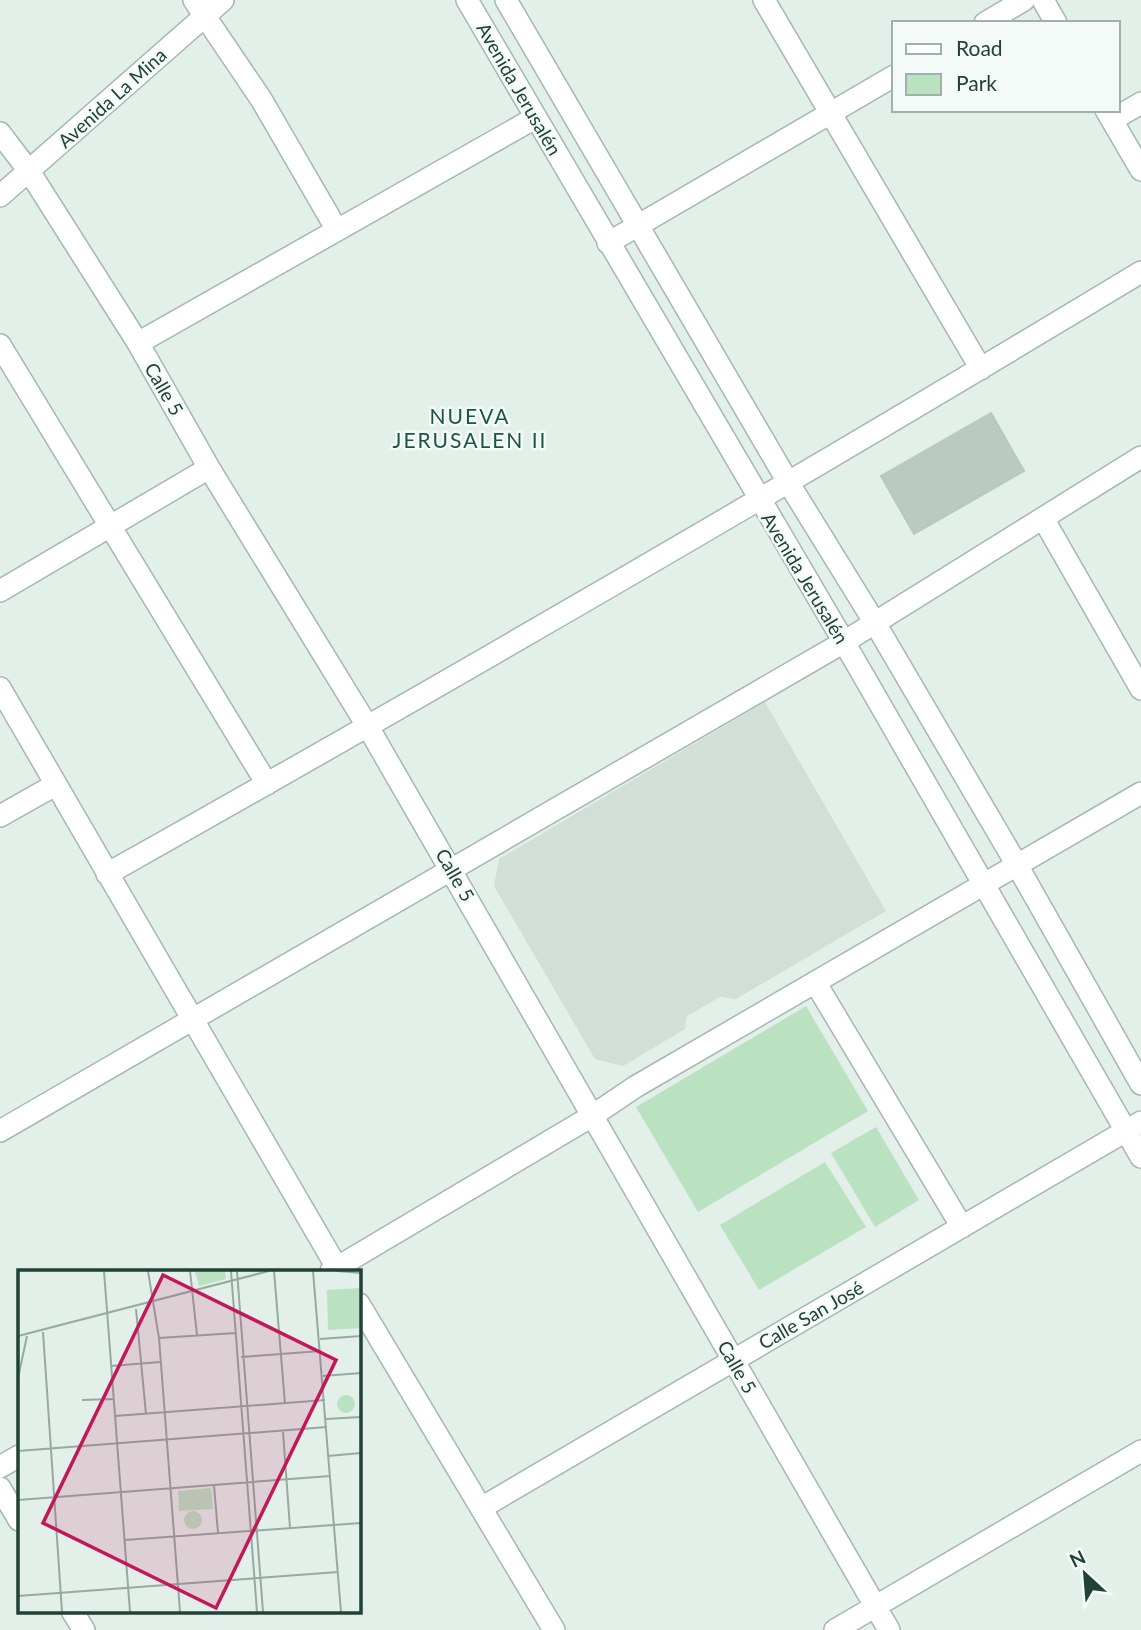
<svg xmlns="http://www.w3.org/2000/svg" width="1141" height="1630" viewBox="0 0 1141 1630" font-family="Lato,sans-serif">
  <rect width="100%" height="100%" fill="#e3efe9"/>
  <!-- built -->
  <path fill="#d1dfd7" d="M765 702 886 911 736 999 720 997 687 1016 685 1029 623 1066 595 1059 494 886 499 859Z"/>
  <!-- green -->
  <path fill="#bae2c1" d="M806 1006 868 1111 698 1212 636 1107Z
    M876 1127 919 1200 875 1227 831 1153Z
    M825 1162 866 1227 759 1290 720 1225Z"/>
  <!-- building -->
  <path fill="#b8cac1" stroke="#b5c9bf" stroke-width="2" d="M991 413 1024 471 914 534 881 476Z"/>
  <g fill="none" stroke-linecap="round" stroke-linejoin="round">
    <defs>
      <path id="minor" d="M194 0 261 99 337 230
        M467 0 844 642 1141 1157
        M506 0 788 482 875 623 1017 865 1141 1084
        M764 0 981 369
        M1043 0 1056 23
        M985 23 1024 0
        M1106 110 1141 170
        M1112 120 1141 103
        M0 133 29 171 138 343 209 468 368 727 889 1630
        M0 196 223 0
        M608 243 894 76
        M138 343 535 118
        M0 345 267 784
        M1044 520 1141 689
        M0 591 209 468
        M0 688 339 1271
        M0 816 55 785
        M107 874C455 678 800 478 1141 272
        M815 982 962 1227
        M0 1131 844 642 1141 457
        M331 1271 592 1116 635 1087 1141 793
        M359 1304 554 1630
        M0 1467 19 1456
        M0 1488 19 1520
        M481 1508 1141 1122
        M72 1611 84 1630
        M835 1630 1141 1451"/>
    </defs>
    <!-- minor casing -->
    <use href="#minor" stroke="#a5b8b0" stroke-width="24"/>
    <!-- minor -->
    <use href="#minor" stroke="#fff" stroke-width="21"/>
  </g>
  <g text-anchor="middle" stroke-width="5" stroke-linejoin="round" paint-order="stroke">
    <!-- street labels -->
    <g font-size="19" fill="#214236" stroke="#f4faf7">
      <text transform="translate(519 89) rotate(60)" y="7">Avenida Jerusalén</text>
      <text transform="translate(112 98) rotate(-42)" y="7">Avenida La Mina</text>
      <text transform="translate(164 389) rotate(60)" y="7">Calle 5</text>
      <text transform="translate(805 578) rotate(59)" y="7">Avenida Jerusalén</text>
      <text transform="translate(455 875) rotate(60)" y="7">Calle 5</text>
      <text transform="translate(811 1315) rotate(-30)" y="7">Calle San José</text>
      <text transform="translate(737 1367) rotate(60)" y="7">Calle 5</text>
    </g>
    <!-- neighbourhood labels -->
    <g font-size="21" letter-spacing="2" fill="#1a5743" stroke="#f4faf7">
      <text x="470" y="424">NUEVA<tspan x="470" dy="24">JERUSALEN II</tspan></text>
    </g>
  </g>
  <!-- overview -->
  <g transform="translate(18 1270)">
    <rect width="343" height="343" fill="#e3efe9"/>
    <path d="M177 1H207L208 9 181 16ZM343 18V58L310 60 309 20ZM319 134a9 9 0 1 1 18 0a9 9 0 1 1-18 0ZM193 218 195 239 161 241 160 221ZM166 250a9 9 0 1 1 18 0a9 9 0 1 1-18 0Z" fill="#bae2c1"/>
    <path fill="none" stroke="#95aaa1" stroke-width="2" d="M86 1 112 342M130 1 141 68 162 342M172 1 179 65M213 1 239 342M219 1 245 342M256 1 267 134M295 1 323 342M319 1 343 3M118 39 128 144M25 62 44 342M0 66 251 1M141 68 218 63M302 69 343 66M223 87 303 81M93 96 142 92M305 106 343 103M0 108 9 66M64 130 95 129M97 146 307 130M308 149 343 147M265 162 272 258M0 181 309 157M310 186 343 183M196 215 200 263M0 230 312 206M107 270 343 253M0 326 320 302"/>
    <path fill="#c2185b" fill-opacity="0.15" stroke="#c2185b" stroke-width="3.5" d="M145 5 318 90 198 338 25 253Z"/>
    <rect width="343" height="343" fill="none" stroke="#214236" stroke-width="3.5"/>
  </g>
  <!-- legend -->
  <rect x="892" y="21" width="228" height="91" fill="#f4faf7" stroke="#a0b0aa" stroke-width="2"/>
  <rect x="906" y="44" width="35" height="10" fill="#ffffff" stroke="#a0b0aa" stroke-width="2"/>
  <text x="956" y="56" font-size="21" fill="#214236">Road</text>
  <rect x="906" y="74" width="35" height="21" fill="#bae2c1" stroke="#a0b0aa" stroke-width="2"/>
  <text x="956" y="91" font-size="21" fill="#214236">Park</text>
  <!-- north arrow -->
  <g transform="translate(1085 1574) rotate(334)" stroke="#f4faf7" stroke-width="5" paint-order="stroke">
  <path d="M0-5L12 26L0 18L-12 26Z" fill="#214236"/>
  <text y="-10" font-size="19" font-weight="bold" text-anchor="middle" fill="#214236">N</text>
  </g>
</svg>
